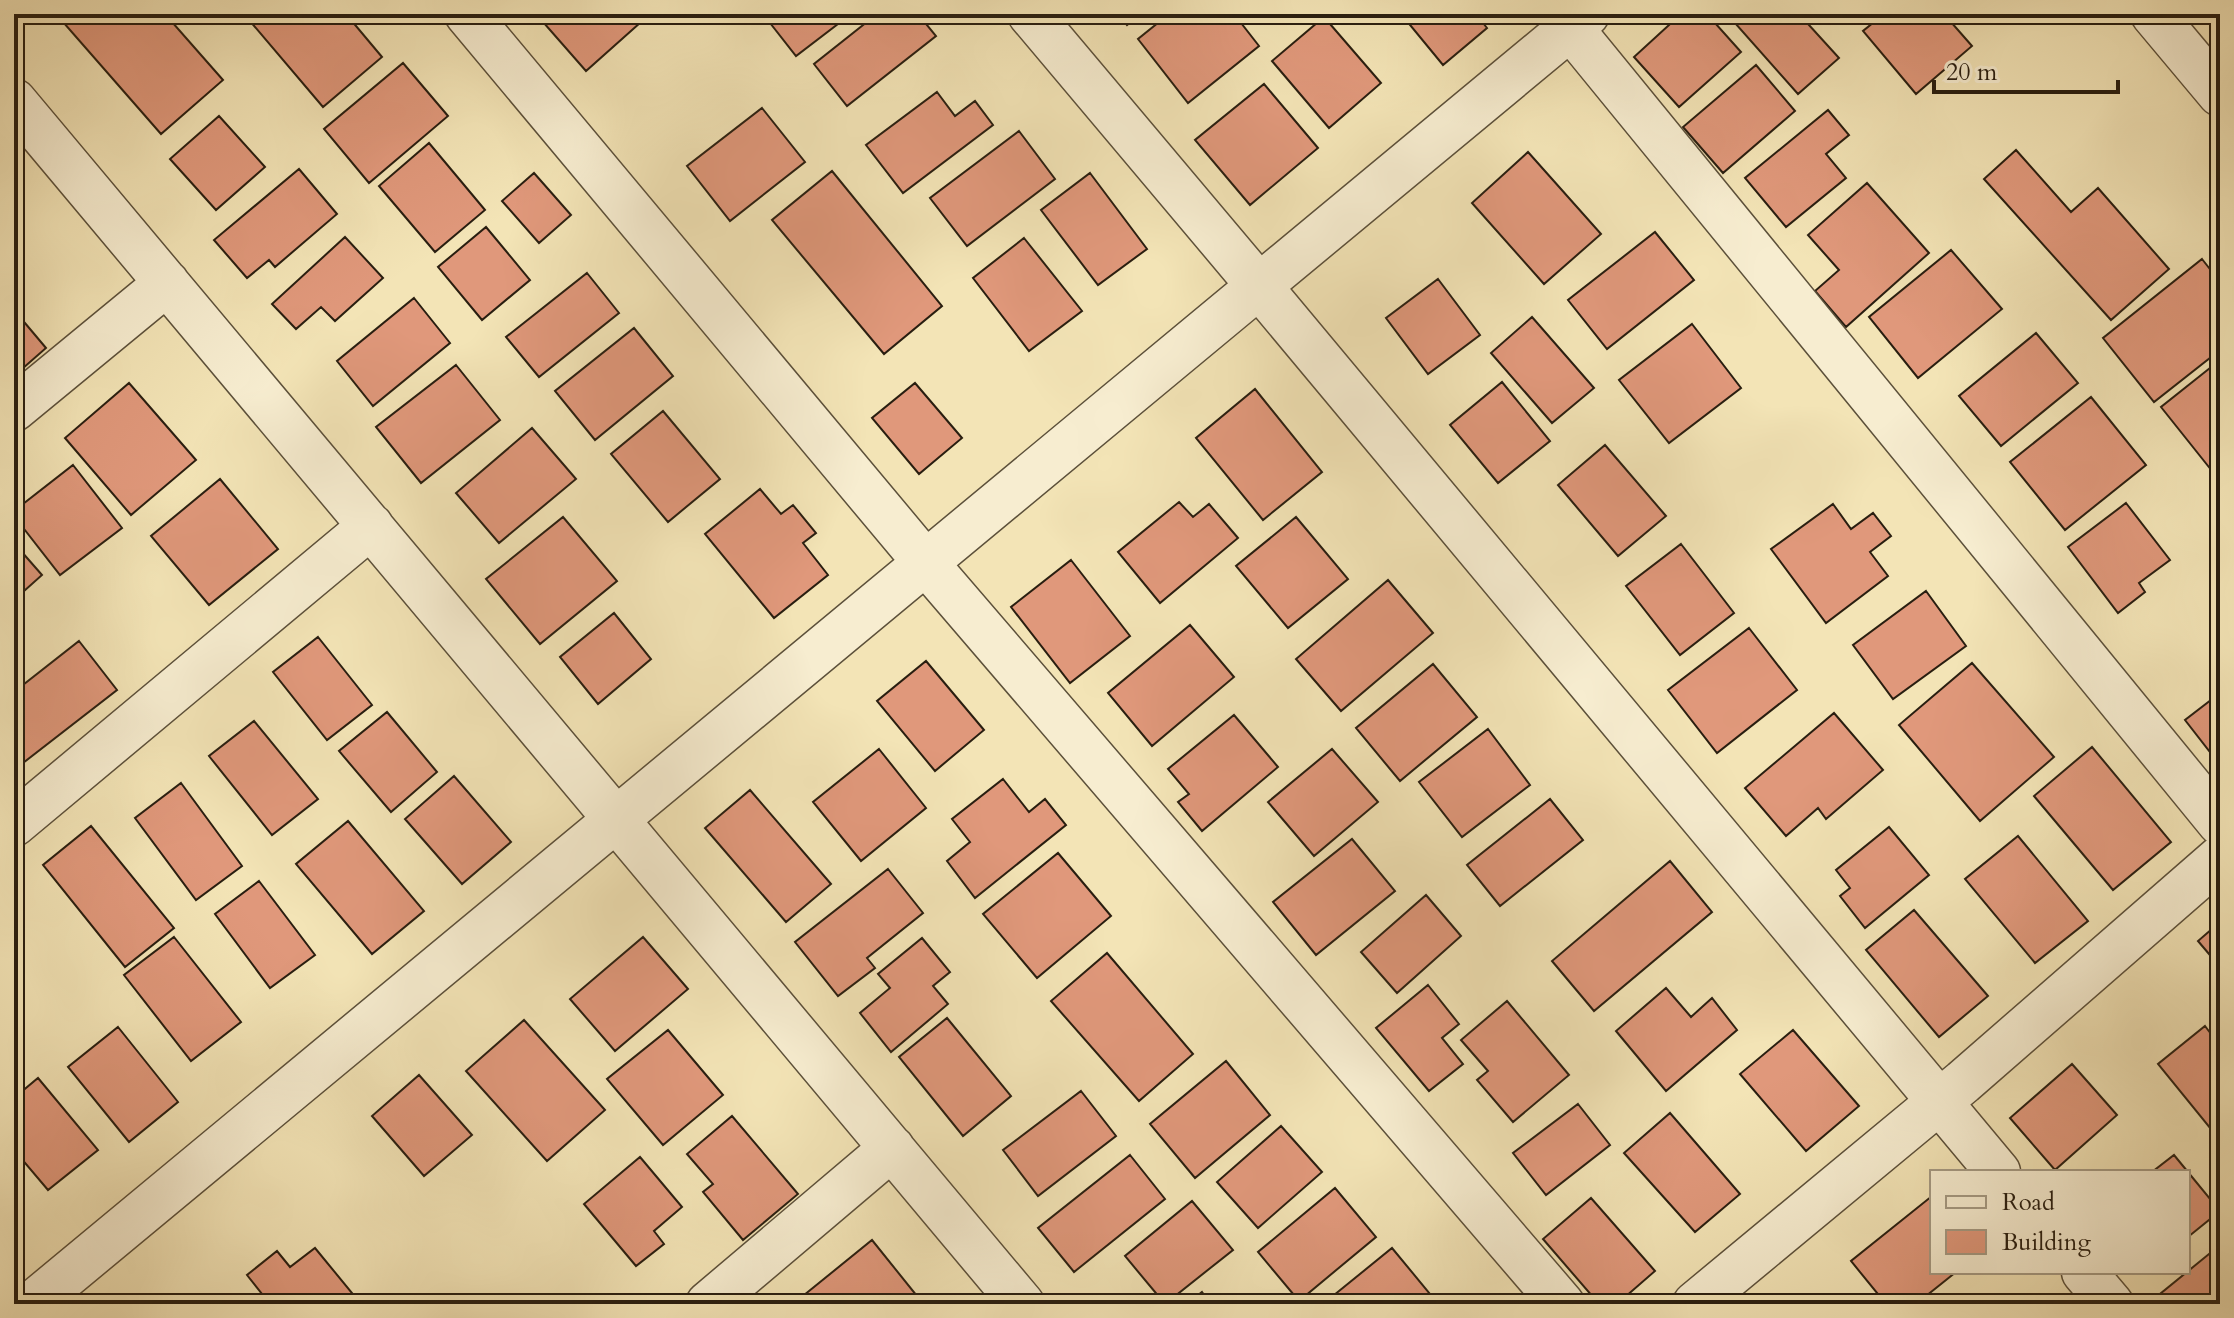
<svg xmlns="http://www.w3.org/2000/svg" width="2234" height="1318" viewBox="0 0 2234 1318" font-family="Cardo,serif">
  <rect width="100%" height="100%" fill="#f3e4b6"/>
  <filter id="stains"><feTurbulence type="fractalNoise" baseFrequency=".0025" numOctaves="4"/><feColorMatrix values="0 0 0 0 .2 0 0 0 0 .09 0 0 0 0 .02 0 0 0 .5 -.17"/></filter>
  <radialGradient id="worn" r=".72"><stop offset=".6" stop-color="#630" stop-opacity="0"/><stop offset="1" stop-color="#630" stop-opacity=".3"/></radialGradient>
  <!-- building -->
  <path fill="#e0987b" stroke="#291e10" stroke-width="2" d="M56 14H165L223 80 161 134Z
    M244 14H346L382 57 323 107Z
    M536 14H650L586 71Z
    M763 14H851L796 56Z
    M877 14H918L936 36 847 106 814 64Z
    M1118 14H1140L1127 25Z
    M1169 14H1234L1259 46 1188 103 1138 39Z
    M1401 14H1476L1487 28 1443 65Z
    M1681 14H1707L1741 52 1679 107 1634 57Z
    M1727 14H1799L1839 58 1798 94Z
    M1884 14H1944L1972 46 1916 94 1863 31Z
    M1324 17 1381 83 1329 128 1272 61Z
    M403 63 448 116 369 183 324 129Z
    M1756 65 1795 111 1723 173 1683 127Z
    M1264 84 1318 148 1250 205 1195 140Z
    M937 92 955 116 975 101 993 125 903 193 866 145Z
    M762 108 805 162 730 221 687 166Z
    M1828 110 1849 135 1826 154 1846 178 1786 227 1745 178Z
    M219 116 265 167 216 210 170 159Z
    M1019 131 1055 179 967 246 930 198Z
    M429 143 485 210 435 252 379 186Z
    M2016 150 2071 212 2098 188 2169 269 2111 320 1984 179Z
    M1528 152 1601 234 1544 284 1472 203Z
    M299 169 337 214 275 267 269 260 247 278 214 240Z
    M832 171 942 306 884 354 772 220Z
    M534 173 571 215 539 243 502 201Z
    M1090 173 1147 249 1098 285 1041 210Z
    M1867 183 1929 253 1846 327 1815 291 1839 270 1808 235Z
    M486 227 530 280 482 320 438 267Z
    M1655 232 1694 280 1607 349 1568 300Z
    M345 237 383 278 335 321 321 307 296 329 272 304Z
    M1024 238 1082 311 1029 351 973 278Z
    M1951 250 2002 309 1918 378 1869 317Z
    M2202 259 2220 282V350L2154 402 2103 338Z
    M587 273 619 313 539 377 506 337Z
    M1438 279 1480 335 1428 374 1386 318Z
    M414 298 450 343 373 406 337 361Z
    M14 310 46 348 14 376Z
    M1532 317 1594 388 1552 423 1491 353Z
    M1692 324 1741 388 1669 443 1619 380Z
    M634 328 673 376 595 440 555 391Z
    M2036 333 2078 383 2001 446 1959 396Z
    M2220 360V481L2161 407Z
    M456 365 500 420 421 483 376 427Z
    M1502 382 1550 441 1498 483 1450 425Z
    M129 383 196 460 131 515 65 438Z
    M915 383 962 438 919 474 872 418Z
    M1255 389 1322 472 1263 520 1196 438Z
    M2091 397 2146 465 2065 530 2010 462Z
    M663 411 720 479 668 522 611 454Z
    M532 428 576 479 499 543 456 493Z
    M1605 445 1666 516 1618 556 1558 485Z
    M73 465 122 528 60 575 14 516V511Z
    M220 479 278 549 209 605 151 536Z
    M760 489 781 514 793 505 816 533 803 543 828 575 774 618 705 534Z
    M1179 502 1193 517 1209 504 1238 538 1160 603 1118 552Z
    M2126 503 2170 560 2139 583 2145 592 2118 613 2068 547Z
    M1833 504 1851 529 1873 513 1891 536 1870 552 1888 576 1826 623 1771 549Z
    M563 517 617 581 540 644 486 579Z
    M1296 517 1348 579 1288 628 1236 566Z
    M14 543 42 575 14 600Z
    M1681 544 1734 613 1680 655 1626 586Z
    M1071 560 1130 636 1070 683 1011 607Z
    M1388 580 1433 633 1341 711 1296 659Z
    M1926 591 1966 646 1893 699 1853 645Z
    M614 613 651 659 598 704 560 657Z
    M1190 625 1234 677 1152 746 1108 693Z
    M1749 628 1797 690 1717 753 1668 690Z
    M318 637 372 705 327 740 273 672Z
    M79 641 117 690 14 770V692Z
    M926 661 984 730 935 771 877 701Z
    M1972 663 2054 757 1980 821 1899 725Z
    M1433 664 1477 717 1400 781 1356 728Z
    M2220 693V765L2185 720Z
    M387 712 437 772 391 812 339 751Z
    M1834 713 1883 770 1826 819 1818 808 1786 836 1745 788Z
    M1234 715 1278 767 1202 831 1178 802 1189 794 1168 769Z
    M254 721 318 799 272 835 209 756Z
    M1488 729 1530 785 1462 837 1419 782Z
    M2092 747 2171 842 2113 890 2034 796Z
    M879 749 926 808 861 861 813 802Z
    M1332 749 1378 802 1314 856 1268 802Z
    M454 776 511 842 462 884 405 819Z
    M1003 779 1029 812 1045 799 1066 825 975 898 947 861 970 842 952 819Z
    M181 783 242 866 196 900 135 818Z
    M750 790 831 884 786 922 705 828Z
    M1550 799 1583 840 1500 906 1467 865Z
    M348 821 424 911 372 954 296 864Z
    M91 826 174 928 125 967 43 865Z
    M1889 827 1929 875 1865 928 1840 896 1850 888 1836 870Z
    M2018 836 2088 921 2035 963 1965 879Z
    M1352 839 1395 891 1316 955 1273 902Z
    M1058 853 1111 916 1037 978 983 914Z
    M1670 861 1712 912 1594 1011 1552 961Z
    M888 869 923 913 867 958 875 968 838 996 795 942Z
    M259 881 315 955 270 988 215 914Z
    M1426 895 1461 936 1397 993 1361 952Z
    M1914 910 1988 996 1939 1037 1866 950Z
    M2220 922V967L2198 941Z
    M174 937 241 1022 191 1061 124 975Z
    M643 937 688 989 615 1051 570 999Z
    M922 938 950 972 933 986 948 1004 891 1052 860 1013 890 988 878 974Z
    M1107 953 1193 1054 1139 1101 1051 1001Z
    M1428 985 1459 1024 1442 1038 1463 1064 1429 1091 1376 1028Z
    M1666 988 1691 1017 1712 998 1737 1030 1666 1091 1616 1031Z
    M1507 1001 1569 1075 1513 1122 1477 1080 1488 1071 1461 1040Z
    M947 1018 1011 1096 963 1136 899 1057Z
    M524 1020 605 1110 547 1161 466 1071Z
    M2205 1026 2220 1046 2219 1139 2158 1064Z
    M118 1027 178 1102 129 1142 68 1067Z
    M668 1030 723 1095 663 1145 607 1079Z
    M1793 1030 1859 1106 1806 1151 1740 1074Z
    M1226 1061 1270 1115 1195 1178 1150 1124Z
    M2072 1064 2117 1115 2055 1170 2010 1118Z
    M419 1075 472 1135 424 1176 372 1116Z
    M38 1078 98 1150 48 1190 14 1150V1098Z
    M1081 1091 1116 1136 1038 1196 1003 1150Z
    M1578 1104 1610 1145 1546 1195 1513 1153Z
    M1670 1113 1740 1194 1695 1232 1624 1153Z
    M732 1116 798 1194 743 1240 703 1192 713 1184 687 1154Z
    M1281 1126 1322 1172 1258 1228 1217 1182Z
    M1130 1155 1165 1199 1074 1272 1038 1228Z
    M2174 1155 2220 1211 2188 1237V1172H2152Z
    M640 1157 682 1207 654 1231 664 1244 636 1266 584 1204Z
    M1335 1188 1376 1237 1299 1301 1258 1252Z
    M1932 1196V1272H1956L1916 1304H1886L1851 1261Z
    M1591 1198 1655 1271 1617 1304H1599L1543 1239Z
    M1192 1201 1233 1250 1165 1304 1125 1256Z
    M872 1240 921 1301 918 1304H793Z
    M2220 1245V1304H2168L2160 1294Z
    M315 1248 361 1304H270L247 1275 277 1251 290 1267Z
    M1392 1248 1435 1300 1430 1304H1323Z
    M1202 1292 1211 1304H1187Z"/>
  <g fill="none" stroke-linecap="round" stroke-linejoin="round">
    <defs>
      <path id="minor" d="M467 14 925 562 1562 1304
        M1030 14 1259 286 1998 1172
        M1559 14 2220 823
        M14 101 1022 1304
        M14 409 167 283
        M14 824 371 526
        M2084 1272 2111 1304
        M32 1304 1587 14
        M708 1304 892 1148
        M1695 1304 1963 1082 2220 858"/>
      <path id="tertiary" d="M2153 14 2220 94"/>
    </defs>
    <!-- minor casing -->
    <use href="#minor" stroke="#5c503a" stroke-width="47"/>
    <!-- tertiary casing -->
    <use href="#tertiary" stroke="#5c503a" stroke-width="47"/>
    <!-- minor -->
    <use href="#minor" stroke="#f7edd0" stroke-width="44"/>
    <!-- tertiary -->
    <use href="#tertiary" stroke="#f7edd0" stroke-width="44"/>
  </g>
  <!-- margin -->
  <rect width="2234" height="1318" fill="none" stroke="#f3e4b6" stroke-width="48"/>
  <rect x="16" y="16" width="2202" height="1286" fill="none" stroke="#291e10" stroke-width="4"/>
  <rect x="24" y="24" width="2186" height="1270" fill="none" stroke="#291e10" stroke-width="2"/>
  <!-- legend -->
  <rect x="1930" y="1170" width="260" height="104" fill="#f7edd0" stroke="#a59a83" stroke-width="2"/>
  <rect x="1946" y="1196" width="40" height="12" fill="#f7edd0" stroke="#a59a83" stroke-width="2"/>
  <text x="2002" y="1210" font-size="24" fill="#291e10">Road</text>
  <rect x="1946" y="1230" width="40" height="24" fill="#e0987b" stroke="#a59a83" stroke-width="2"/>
  <text x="2002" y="1250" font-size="24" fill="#291e10">Building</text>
  <!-- scale -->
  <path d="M1934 80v12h184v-12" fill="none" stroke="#291e10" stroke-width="4"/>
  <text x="1946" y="80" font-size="24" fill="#291e10" stroke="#f7edd0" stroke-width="6" paint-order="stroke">20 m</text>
  <rect width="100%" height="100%" filter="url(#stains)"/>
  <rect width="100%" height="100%" fill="url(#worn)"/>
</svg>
